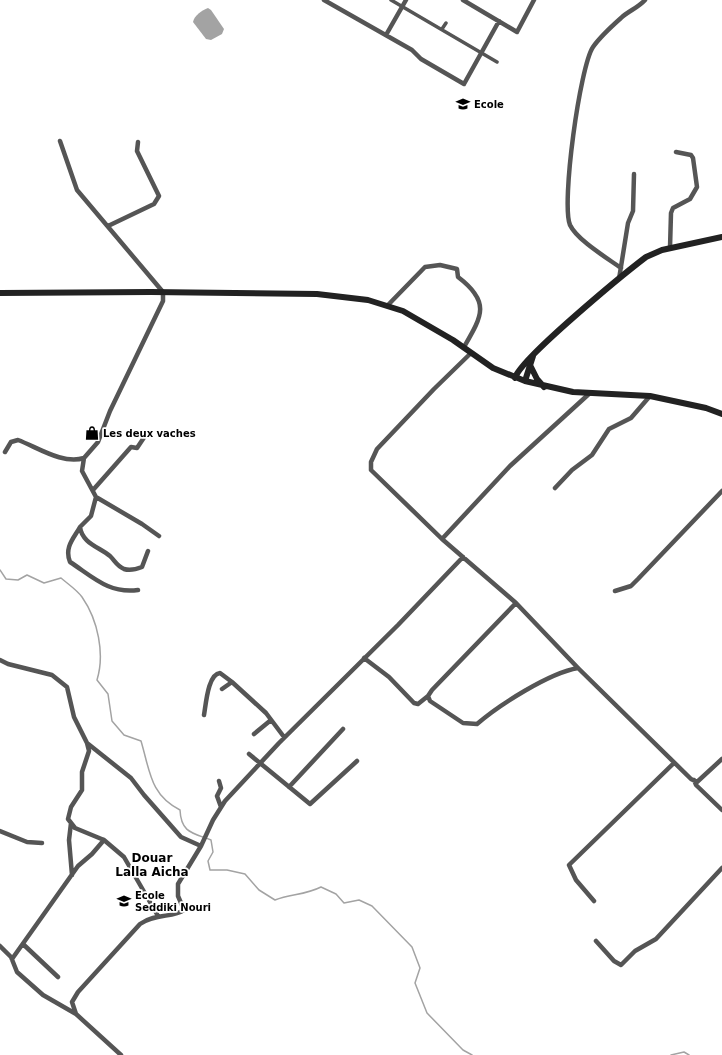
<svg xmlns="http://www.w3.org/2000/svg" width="722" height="1055" viewBox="0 0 722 1055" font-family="'DejaVu Sans',sans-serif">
  <rect width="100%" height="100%" fill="#fff"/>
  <!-- water -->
  <path fill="#a3a3a3" d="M208 8 211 10 224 29 222 34 211 40 206 39 193 22C194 16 202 10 208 8Z"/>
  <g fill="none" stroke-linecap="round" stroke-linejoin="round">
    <!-- stream -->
    <path stroke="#a3a3a3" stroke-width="1.5" d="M0 570 6 579 18 580 27 575 44 583 61 578C68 584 77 590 82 597 98 620 105 654 97 680L108 694 112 721 124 735 141 741C150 771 150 795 180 810 181 833 193 833 211 840L213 852 208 861 210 870H227L245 874 259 890 275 900C291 894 305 895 321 887L336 894 344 903 359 900 372 906 412 947 420 968 415 983 427 1013 463 1050 472 1055
      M671 1055 684 1052 689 1055"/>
    <!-- pedestrian -->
    <path stroke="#555" stroke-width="3.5" d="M391 0 497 62
      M442 29 446 23"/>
    <!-- minor -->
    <path stroke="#555" stroke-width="4.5" d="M324 0 412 50 421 59 464 84 499 21
      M463 0 517 32 534 0
      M386 35 406 0
      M108 226 154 204 159 196 137 151 138 142
      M670 248 671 213 673 208 690 199 697 187 693 158 691 155 676 152
      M621 268C607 258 577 240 570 225 561 204 580 66 593 47 600 37 612 26 621 18 628 11 638 8 645 0
      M619 279 628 223 633 211 634 174
      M388 305 425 267 440 265 457 269 458 277C491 302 482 316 464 347
      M471 353 434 389 377 449 371 462V470L442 539 516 603 578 668 691 779 697 782 722 759
      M5 452 11 442 18 440C37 447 63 465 84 458L98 442 110 411 163 301V292L77 190 60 141
      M84 458 82 471 96 497 91 516 80 527C82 543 99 547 110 556 115 561 117 566 124 569 130 571 137 569 142 567L148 551
      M555 488 572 470 592 455 609 429 631 418 650 396
      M93 490 131 447 137 448 145 436
      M96 497 142 524 159 536
      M80 527C74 538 64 547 70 562 93 577 109 594 138 590
      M442 539 510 466 590 393
      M615 591 631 586 638 579 722 491
      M516 603 432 690 428 696 430 701 463 723 477 724C499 705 549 673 578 668
      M364 658 389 677 414 703 418 704 428 696
      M0 660 8 664 52 675 67 687 74 717 87 743 89 751 82 772V790L71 807 68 819 75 828 104 840 124 857 158 916
      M222 689 232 682 266 713 284 737
      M204 715C206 704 208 674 220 673L232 682
      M254 734 271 720
      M87 743 131 778 144 795 181 837 201 846
      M249 754 310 804 357 761
      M694 780 696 785 722 810
      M219 781 221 788 217 796 221 807
      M289 787 343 729
      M71 823 69 840 72 875
      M0 831 27 842 42 843
      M594 901 576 880 569 865 674 763
      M596 941 614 961 621 965 635 951 656 939 722 868
      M24 945 58 977
      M0 946 11 957 17 972 43 995 76 1014
      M12 959 78 866 92 854 104 840
      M121 1055 76 1014 72 1002 78 992 140 924C156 913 173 918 184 910L178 896V884L201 846 213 820 225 801 279 743 398 625 463 557"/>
    <!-- secondary -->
    <path stroke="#222" stroke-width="6" d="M0 293 151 292 317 294 368 300 403 311 453 340 493 368 525 381 573 392 650 396 706 408 722 414
      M530 365 537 379 544 387
      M515 378C520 359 625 273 646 257L662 250 722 237
      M525 381 533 356"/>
  </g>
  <!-- icons -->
  <defs>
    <symbol id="school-bare" viewBox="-9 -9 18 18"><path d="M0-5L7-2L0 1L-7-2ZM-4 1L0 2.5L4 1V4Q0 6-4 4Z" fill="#000" stroke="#fff" stroke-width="2.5" paint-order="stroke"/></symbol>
    <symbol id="shop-bare" viewBox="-9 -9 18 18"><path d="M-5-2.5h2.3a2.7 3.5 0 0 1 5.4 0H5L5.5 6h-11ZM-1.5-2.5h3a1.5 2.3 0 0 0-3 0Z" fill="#000" stroke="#fff" stroke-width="2.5" paint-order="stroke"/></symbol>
  </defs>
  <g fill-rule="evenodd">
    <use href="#school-bare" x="453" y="94" width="20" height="20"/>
    <use href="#shop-bare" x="82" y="423" width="20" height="20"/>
    <use href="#school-bare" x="114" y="891" width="20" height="20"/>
  </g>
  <g text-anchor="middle" stroke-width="3.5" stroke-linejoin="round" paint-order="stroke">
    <!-- poi labels -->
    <g font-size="10" font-weight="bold" fill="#000" stroke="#fff" text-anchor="start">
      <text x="474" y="108">Ecole</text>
      <text x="103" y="437">Les deux vaches</text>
      <text x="135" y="899">Ecole<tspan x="135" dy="12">Seddiki Nouri</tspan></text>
    </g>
    <!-- quarter labels -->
    <g font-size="12" font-weight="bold" fill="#000" stroke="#fff">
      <text x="152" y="862">Douar<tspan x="152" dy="14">Lalla Aicha</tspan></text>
    </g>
  </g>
</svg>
